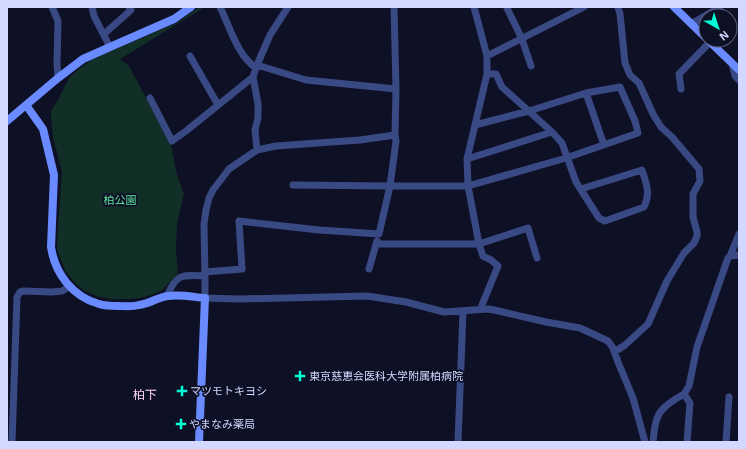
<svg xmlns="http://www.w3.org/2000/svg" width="746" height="449" viewBox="0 0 746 449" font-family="Arial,'Noto Sans JP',sans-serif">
  <rect width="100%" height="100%" fill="#0e1025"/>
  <!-- green -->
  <path fill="#112f26" d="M199 7H205L120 59 129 66 171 145 177 175 184 194 177 223 176 251 178 274 161 291 148 296 140 298 129 299H113L99 297 85 291 76 284 66 272 60 258 57 248 58 226 62 172 53 137 51 118V111L59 98 69 78 79 69 93 59 177 23Z"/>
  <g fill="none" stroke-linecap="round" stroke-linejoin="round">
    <!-- street -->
    <path stroke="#394984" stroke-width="7" d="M52 7 58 21 57 63 58 78
      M92 7 94 16 110 47
      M220 7C230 27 237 55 256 68
      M474 7 487 56V74L467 159 468 186 479 244 528 228 537 258
      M507 8 522 39 531 66
      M691 24 720 7
      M104 34 131 10 129 7
      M190 56 218 105
      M487 56 584 7
      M732 63 735 76 739 80
      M257 65 306 80 396 89
      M487 74H496L502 87 552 132 562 143 576 182 599 218 605 221 644 207C651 193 646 183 642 170L581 189
      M681 89 679 74 710 42
      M586 93 604 145
      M150 98 172 141 186 131 253 77
      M395 135 360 140 276 146 257 150 229 169 213 190 209 198 206 210 204 224 205 276V298L239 299 367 296 406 302 444 312 488 309 494 310 546 322 580 328 608 341 613 348 618 362 633 398 645 442
      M257 150 255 130 258 118V104L253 77 257 65 270 35 288 7
      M467 159 552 132
      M293 185 390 186 396 141 395 135 396 89 394 7
      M376 244H479L483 256 491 260 498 266 482 305V309
      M730 256 739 234
      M369 269 377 241
      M205 272 242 269 239 221 319 230 379 234 390 186H468L566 158 638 133 635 121 620 87 586 93 529 111 475 125
      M167 296C177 273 182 275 205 276
      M615 351 619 349 625 345 648 324 667 281 684 253 694 243 697 236V232L693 217V194L700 181 699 169 672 137 661 127 653 114 639 83 630 75 625 63 620 14 618 7
      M12 442 17 297 20 292 24 291 52 292 62 291 69 287
      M458 442 463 311
      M653 442C654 432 655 416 663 409 668 403 677 398 684 394
      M687 442 690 403 684 394 689 386 697 347 728 258 730 256 739 255
      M726 442 729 397"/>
    <!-- secondary -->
    <path stroke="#698bff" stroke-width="8" d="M674 7 706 38
      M708 40 739 70
      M26 105 43 129 54 175 51 247C55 274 73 297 99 304 105 306 111 306 118 306 125 306 132 307 139 305 149 304 158 297 168 296 180 294 193 297 205 298L199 442
      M7 121 58 78 83 59 110 47 174 19 191 7"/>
  </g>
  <!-- markers -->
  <g fill="#00fdd6" stroke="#0e1025" stroke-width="1.5">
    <path d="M298 370h4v4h4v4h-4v4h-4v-4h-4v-4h4z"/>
    <path d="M180 385h4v4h4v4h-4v4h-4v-4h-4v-4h4z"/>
    <path d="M179 418h4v4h4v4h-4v4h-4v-4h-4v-4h4z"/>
  </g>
  <g text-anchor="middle" stroke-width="3.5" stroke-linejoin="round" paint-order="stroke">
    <!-- park labels -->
    <g font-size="11" fill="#5de09e" stroke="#0e1025">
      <text x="120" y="204">柏公園</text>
    </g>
    <!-- poi labels -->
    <g font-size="11" fill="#d2d8ff" stroke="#0e1025" text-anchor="start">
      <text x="309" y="380">東京慈恵会医科大学附属柏病院</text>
      <text x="190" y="395">マツモトキヨシ</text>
      <text x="189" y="428">やまなみ薬局</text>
    </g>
    <!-- neighbourhood labels -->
    <g font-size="12" fill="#ffd4fa" stroke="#0e1025">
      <text x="145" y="399">柏下</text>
    </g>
  </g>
  <!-- border -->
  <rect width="746" height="449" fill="none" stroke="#d2d8ff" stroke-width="16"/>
  <!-- north arrow -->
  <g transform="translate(718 28) rotate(141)"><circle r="19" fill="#0e1025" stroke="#5c607c"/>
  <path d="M0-3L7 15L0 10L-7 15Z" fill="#00fdd6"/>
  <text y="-6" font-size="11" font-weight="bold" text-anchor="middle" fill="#d2d8ff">N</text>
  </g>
</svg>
